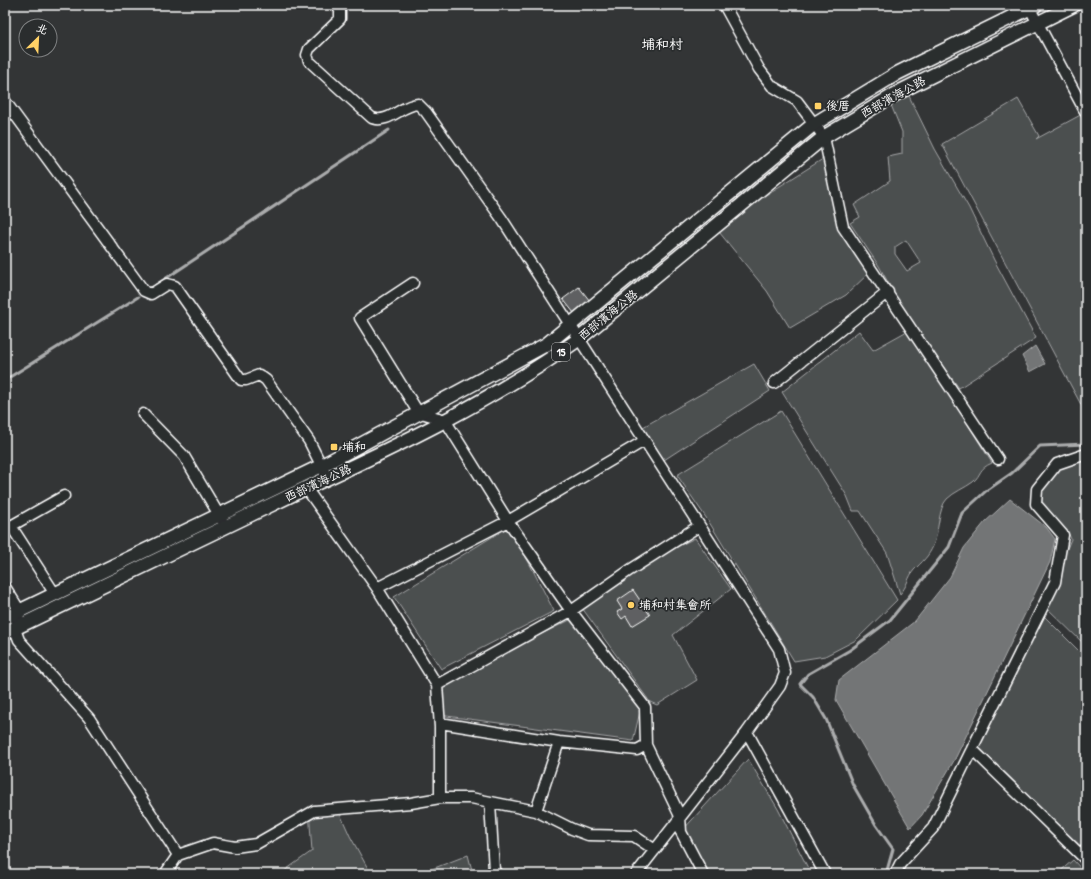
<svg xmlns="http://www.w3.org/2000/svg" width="1091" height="879" viewBox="0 0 1091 879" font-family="'Patrick Hand','LXGW WenKai TC',sans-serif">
  <rect width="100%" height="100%" fill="#333536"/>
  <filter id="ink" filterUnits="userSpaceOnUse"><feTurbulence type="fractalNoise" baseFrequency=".025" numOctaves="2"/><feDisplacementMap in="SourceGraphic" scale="8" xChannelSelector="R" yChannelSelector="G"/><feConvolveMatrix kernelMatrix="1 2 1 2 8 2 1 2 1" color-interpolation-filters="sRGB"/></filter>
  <g filter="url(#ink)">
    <!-- green -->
    <path fill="#4c4f50" stroke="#a6a7a8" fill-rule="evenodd" d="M909 96 935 149 969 208 994 260 1036 338 959 388 907 317 879 266 850 223 860 217 854 205 890 181 888 157 902 154V132L891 105ZM906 240 921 263 907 271 895 254V247Z
      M1018 99 1039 136 1036 139 1086 112V414L942 144Z
      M826 157 841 231 870 272 846 295 790 328 767 291 715 227Z
      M909 330 992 463C978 469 982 474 973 482 965 488 954 492 947 499 938 508 939 533 933 546 929 556 922 562 914 570 908 577 907 587 900 594L887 553 860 511H853L847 496 782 392 859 331 873 350Z
      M754 364 770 391 664 460 643 427Z
      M781 411 897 600 856 640 825 656 794 661 709 522 677 475Z
      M1086 454V646L1044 605 1071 539 1068 532 1036 504 1037 489 1057 464Z
      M510 526 554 611 441 669 394 597Z
      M695 538 731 589 673 635 697 680 657 705 650 702 582 608 630 570Z
      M1040 612 1086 658V856L972 749Z
      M570 620 642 703 633 741 439 715 443 682Z
      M748 759 778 809 811 874H703L681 832Z
      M337 807 350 836 371 874H280L312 851 309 811Z
      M468 855 473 874H419Z
      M1073 860 1086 874H1057Z"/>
    <!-- water -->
    <path fill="#737576" stroke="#abacad" d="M1035 346 1045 364 1030 372 1022 356Z
      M1010 499 1046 527 1055 539 1050 562 955 759 922 815 910 828 836 700 839 680 915 621 950 577 964 548 985 522Z"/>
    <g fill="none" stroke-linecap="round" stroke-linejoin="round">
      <!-- stream -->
      <path stroke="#abacad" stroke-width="3" d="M156 285 389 130
        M5 380 138 297
        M886 874 893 849 876 825 853 785 826 719 813 697 800 684 808 674 850 650 890 620 949 547 962 513 986 491 1012 473 1040 446 1086 444"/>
    </g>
    <!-- building -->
    <path fill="#5f6162" stroke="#fff" d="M579 287 590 301 574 313 563 299Z
      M633 590 650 615 632 626 626 616 622 619 617 612 622 609 617 601Z"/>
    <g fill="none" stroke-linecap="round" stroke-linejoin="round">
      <defs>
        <path id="minor" d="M337 5 340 11V19L309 49 307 55 309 61 372 118C389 124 401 105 418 104L426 112 502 219 779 649 785 673 780 686 747 732 636 874
          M724 5 759 69 772 86 797 101 824 137 843 227 998 459
          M1028 5 1086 113
          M5 101 144 291 151 294 167 284 175 286 241 380H246L259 375 266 380 309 441 324 471
          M413 283 360 318 418 412 445 420 508 521 571 611 645 707 646 745 680 816 681 832 703 874
          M774 383 888 292
          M143 414 184 456 222 520
          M306 488 377 588 437 685 440 727V798
          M5 587 20 611 15 629 19 640 89 718 178 855 213 843 235 847 256 844 314 811 411 803 440 798H471L536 811 572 829 588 835 634 836 655 850
          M377 588 508 521 644 441
          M55 594 11 526 64 496
          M437 685 571 611 630 570 699 526
          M440 723 559 742 637 750 646 745
          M747 732 825 874
          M972 749 1086 860
          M490 803 494 870 497 874
          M536 811 559 742
          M165 874 178 855
          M895 874 900 864 933 828 972 749 1055 582 1063 535 1036 504 1037 489 1057 464 1086 454"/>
        <path id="major" d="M5 618 321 466 547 344 814 124 898 73 1036 5
          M5 633C105 585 205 536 306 488 400 445 495 399 579 339L824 137 901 91 1074 5"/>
      </defs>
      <!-- minor casing -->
      <use href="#minor" stroke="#fff" stroke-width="13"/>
      <!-- major casing -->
      <use href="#major" stroke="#fff" stroke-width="16"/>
      <!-- minor -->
      <use href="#minor" stroke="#2a2d2e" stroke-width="10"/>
      <!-- major -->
      <use href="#major" stroke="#2a2d2e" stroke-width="13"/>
    </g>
  </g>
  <!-- markers -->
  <g fill="#ffd166" stroke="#2a2d2e" stroke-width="1.5">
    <rect x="814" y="102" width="8" height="8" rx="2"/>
    <rect x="330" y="443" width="8" height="8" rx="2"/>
    <circle cx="631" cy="605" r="4"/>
  </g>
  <g text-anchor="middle" stroke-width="3.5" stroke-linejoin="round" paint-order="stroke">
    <!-- shield labels -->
    <rect fill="#2a2d2e" stroke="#bfc0c0" stroke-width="1" x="552" y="343" width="18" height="18" rx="3"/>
    <g font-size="11" font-weight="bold" fill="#fff">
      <text x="561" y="356">15</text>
    </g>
    <!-- street labels -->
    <g font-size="12" fill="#fff" stroke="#2a2d2e">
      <text transform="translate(893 97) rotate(-29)" y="4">西部濱海公路</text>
      <text transform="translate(608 315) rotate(-39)" y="4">西部濱海公路</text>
      <text transform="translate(318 483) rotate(-25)" y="4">西部濱海公路</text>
    </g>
    <!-- poi labels -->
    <g font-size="12" fill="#fff" stroke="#2a2d2e" text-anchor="start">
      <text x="826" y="110">後厝</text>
      <text x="342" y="451">埔和</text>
      <text x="639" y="609">埔和村集會所</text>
    </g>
    <!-- quarter labels -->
    <g font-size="14" fill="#fff" stroke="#2a2d2e">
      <text x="662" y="49">埔和村</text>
    </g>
  </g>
  <!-- margin -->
  <rect width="1091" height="879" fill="none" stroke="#2a2d2e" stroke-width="20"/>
  <rect x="10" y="10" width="1071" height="859" fill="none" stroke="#fff" stroke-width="1.5" filter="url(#ink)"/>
  <!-- north arrow -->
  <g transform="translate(38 38) rotate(24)"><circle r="19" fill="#2a2d2e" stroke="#7f8182"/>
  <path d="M0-3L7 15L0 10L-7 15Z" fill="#ffd166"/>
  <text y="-6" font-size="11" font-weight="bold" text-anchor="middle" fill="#ffffff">北</text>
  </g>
</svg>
